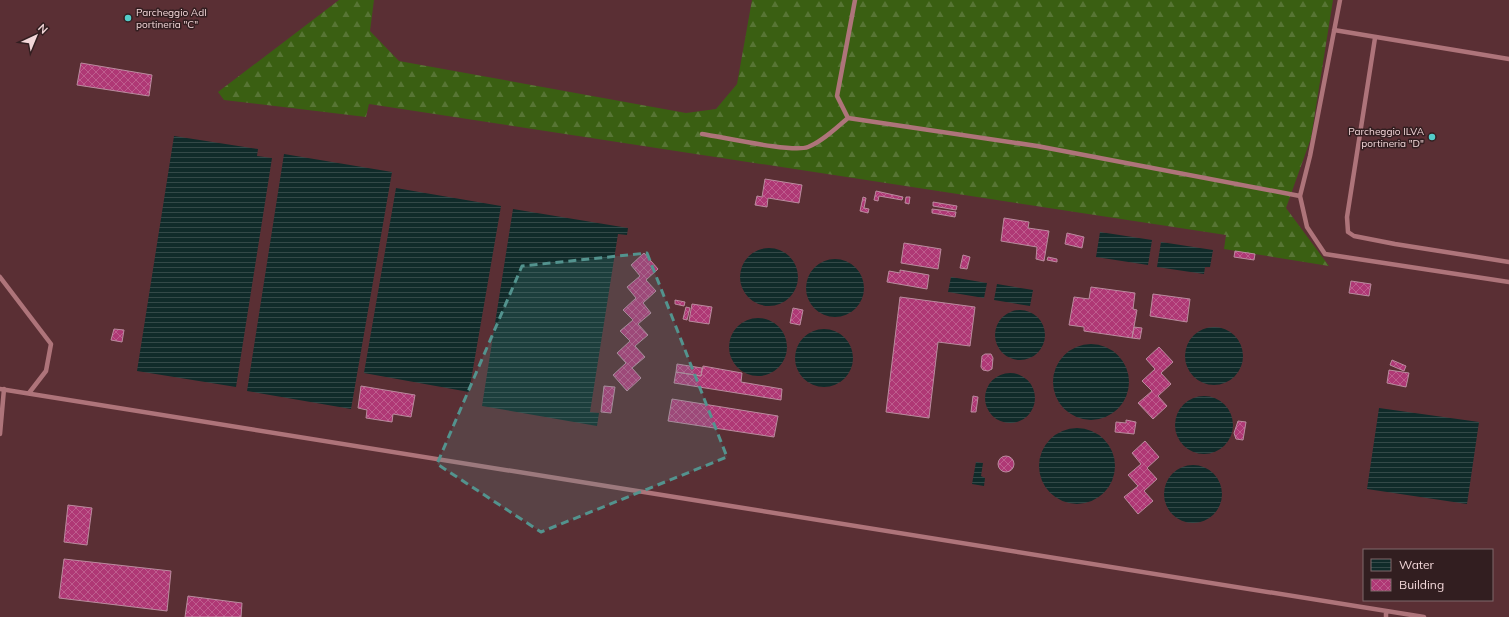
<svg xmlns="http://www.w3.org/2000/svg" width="1509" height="617" viewBox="0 0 1509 617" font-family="Mulish,sans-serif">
  <defs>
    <pattern id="forest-firs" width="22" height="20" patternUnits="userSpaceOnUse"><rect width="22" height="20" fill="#3a5f12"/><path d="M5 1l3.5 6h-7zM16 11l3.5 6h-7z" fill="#577534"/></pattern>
    <pattern id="water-rules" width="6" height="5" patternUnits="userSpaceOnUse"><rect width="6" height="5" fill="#102b2a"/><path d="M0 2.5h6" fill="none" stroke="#334948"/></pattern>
    <pattern id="building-cross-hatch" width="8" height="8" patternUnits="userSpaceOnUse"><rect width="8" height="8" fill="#af3875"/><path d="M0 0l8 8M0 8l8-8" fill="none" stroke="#be5d8e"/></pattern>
  </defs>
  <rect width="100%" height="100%" fill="#5a2f34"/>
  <!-- forest -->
  <path fill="url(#forest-firs)" d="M339 0H374L370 31 399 61 686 113 716 109 737 84 752 0H1333L1311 138 1286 208 1329 266 1224 249 1226 235 369 104 366 117 224 100 218 92Z"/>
  <!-- water -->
  <path fill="url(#water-rules)" d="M174 136 258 149 257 156 272 158 236 387 137 371Z
    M284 154 392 172 351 409 247 391Z
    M396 188 501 206 469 392 364 373Z
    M513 209 628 228 627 235 618 234 590 412 599 413 597 426 482 406Z
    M1100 232 1152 240 1148 265 1096 257Z
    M1161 242 1213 250 1210 267H1205L1204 274 1157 267Z
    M740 277a29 29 0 1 1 58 0a29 29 0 1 1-58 0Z
    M806 288a29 29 0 1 1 58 0a29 29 0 1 1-58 0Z
    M951 277 987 283 984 298 948 292Z
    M997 284 1033 290 1030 306 994 300Z
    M995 335a25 25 0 1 1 50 0a25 25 0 1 1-50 0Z
    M729 347a29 29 0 1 1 58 0a29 29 0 1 1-58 0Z
    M1185 356a29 29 0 1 1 58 0a29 29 0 1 1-58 0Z
    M795 358a29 29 0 1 1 58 0a29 29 0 1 1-58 0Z
    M1053 382a38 38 0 1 1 76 0a38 38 0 1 1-76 0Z
    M985 398a25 25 0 1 1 50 0a25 25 0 1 1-50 0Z
    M1175 425a29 29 0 1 1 58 0a29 29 0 1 1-58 0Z
    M1379 408 1479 422 1467 504 1367 489Z
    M1039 466a38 38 0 1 1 76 0a38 38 0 1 1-76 0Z
    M976 462 983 463 981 476 985 478 984 486 972 484Z
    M1164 494a29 29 0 1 1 58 0a29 29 0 1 1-58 0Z"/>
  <!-- building -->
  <path fill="url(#building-cross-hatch)" stroke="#ba8b9e" d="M81 63 152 75 149 96 77 85Z
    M765 179 802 185 799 203 768 198 767 207 755 205 757 196 762 197Z
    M876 191 903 197 902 200 879 196 878 201 874 200Z
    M863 197 866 198 864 208 869 209 868 213 860 211Z
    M906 197H910L909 204 905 203Z
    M933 202 957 206 956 210 933 206Z
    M932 209 956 212 955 217 932 213Z
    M1004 218 1029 222 1028 228 1049 231 1044 261 1036 259 1037 247 1001 241Z
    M1067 233 1084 237 1082 248 1065 244Z
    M904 243 941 249 938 269 901 263Z
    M1235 251 1255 254 1254 260 1234 257Z
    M644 253 658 269 646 280 656 291 643 303 651 313 638 324 648 335 635 346 645 357 632 368 641 378 627 391 613 375 626 363 617 353 630 341 620 331 633 320 623 310 636 298 627 287 640 276 631 265Z
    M963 255 970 257 967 269 960 268Z
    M1048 257 1057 259V262L1047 260Z
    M900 270 929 275 927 289 887 282 889 271 900 273Z
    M1351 281 1371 284 1369 296 1349 293Z
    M1091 287 1135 293 1133 309 1137 310 1132 338 1084 331V327L1069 325 1074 297 1089 299Z
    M1153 294 1190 299 1187 322 1150 316Z
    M900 297 975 307 970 346 938 342 929 418 886 412Z
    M675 300 685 302 684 306 675 304Z
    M692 304 712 307 709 324 689 321Z
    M686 307 690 308 687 320 683 319Z
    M793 308 803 310 800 325 790 323Z
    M1134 327 1142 328 1140 339 1132 338Z
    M114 329 124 330 122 342 111 340Z
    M1159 347 1173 362 1161 373 1171 384 1158 396 1167 406 1153 419 1138 403 1152 391 1142 381 1155 369 1146 359Z
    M985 354H991L993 358 992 369 988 371 983 370 981 367 982 356Z
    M1392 360 1406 366 1404 371 1390 365Z
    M677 364 702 368 701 376 676 372Z
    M703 366 742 373 741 382 782 389 781 400 674 383 676 372 701 376Z
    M1389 370 1409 373 1406 387 1387 383Z
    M361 386 415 395 411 417 393 414 392 422 366 418 367 410 358 408Z
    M604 386 615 387 611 413 601 412Z
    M973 396 978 397 976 412H971Z
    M672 399 778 416 774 437 668 421Z
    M1126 420 1136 422 1134 434 1115 432 1116 422 1126 423Z
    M1238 421 1246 422 1243 440 1236 439 1234 433Z
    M1145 441 1159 457 1147 468 1157 479 1144 491 1153 501 1138 514 1124 497 1138 486 1128 475 1141 464 1132 453Z
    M998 464a8 8 0 1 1 16 0a8 8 0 1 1-16 0Z
    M68 505 92 508 87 545 64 542Z
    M64 559 171 571 167 611 59 598Z
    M188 596 242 603 241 617H185Z"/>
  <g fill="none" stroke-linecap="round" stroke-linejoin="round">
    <!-- lane -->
    <path stroke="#ae747a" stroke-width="4.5" d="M855 0 837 96 848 118 1037 146 1300 196
      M1340 0 1310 156 1300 196 1307 227 1325 254 1509 282
      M1334 30 1509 59
      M1375 38 1347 217 1348 232 1354 236 1395 244 1509 262
      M702 134C723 137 792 153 808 147 823 141 836 128 848 118
      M0 277 51 344 46 371 29 393
      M0 389 1424 617
      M0 434 4 389
      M1386 617V611"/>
  </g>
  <!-- marked area -->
  <path fill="#53938e" fill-opacity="0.2" stroke="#53938e" stroke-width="3" stroke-dasharray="8 5" stroke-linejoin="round" d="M647 253 727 457 541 532 437 464 522 266Z"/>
  <!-- markers -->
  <g fill="#53cdca" stroke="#321e20" stroke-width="1.5">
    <circle cx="128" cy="18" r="4"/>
    <circle cx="1432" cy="137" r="4"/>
  </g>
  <g text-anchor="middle" stroke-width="3" stroke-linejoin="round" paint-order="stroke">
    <!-- poi labels -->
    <g font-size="10" fill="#f3d7d9" stroke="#321e20" text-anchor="start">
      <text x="136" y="16">Parcheggio AdI<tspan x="136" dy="12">portineria "C"</tspan></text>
      <text x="1424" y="135" text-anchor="end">Parcheggio ILVA<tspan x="1424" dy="12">portineria "D"</tspan></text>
    </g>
  </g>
  <!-- legend -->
  <rect x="1363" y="549" width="130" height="52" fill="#321e20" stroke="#7f686a"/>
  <rect x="1371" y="559" width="20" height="12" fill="url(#water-rules)" stroke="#7f686a"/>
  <text x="1399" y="569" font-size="12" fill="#f3d7d9">Water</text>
  <rect x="1371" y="579" width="20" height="12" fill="url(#building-cross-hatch)" stroke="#7f686a"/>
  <text x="1399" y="589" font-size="12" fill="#f3d7d9">Building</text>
  <!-- north arrow -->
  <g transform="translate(36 36) rotate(44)" stroke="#321e20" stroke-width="3" paint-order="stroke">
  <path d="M0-3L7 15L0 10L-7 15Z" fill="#f3d7d9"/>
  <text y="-6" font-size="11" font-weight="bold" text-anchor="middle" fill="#f3d7d9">N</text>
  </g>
</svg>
